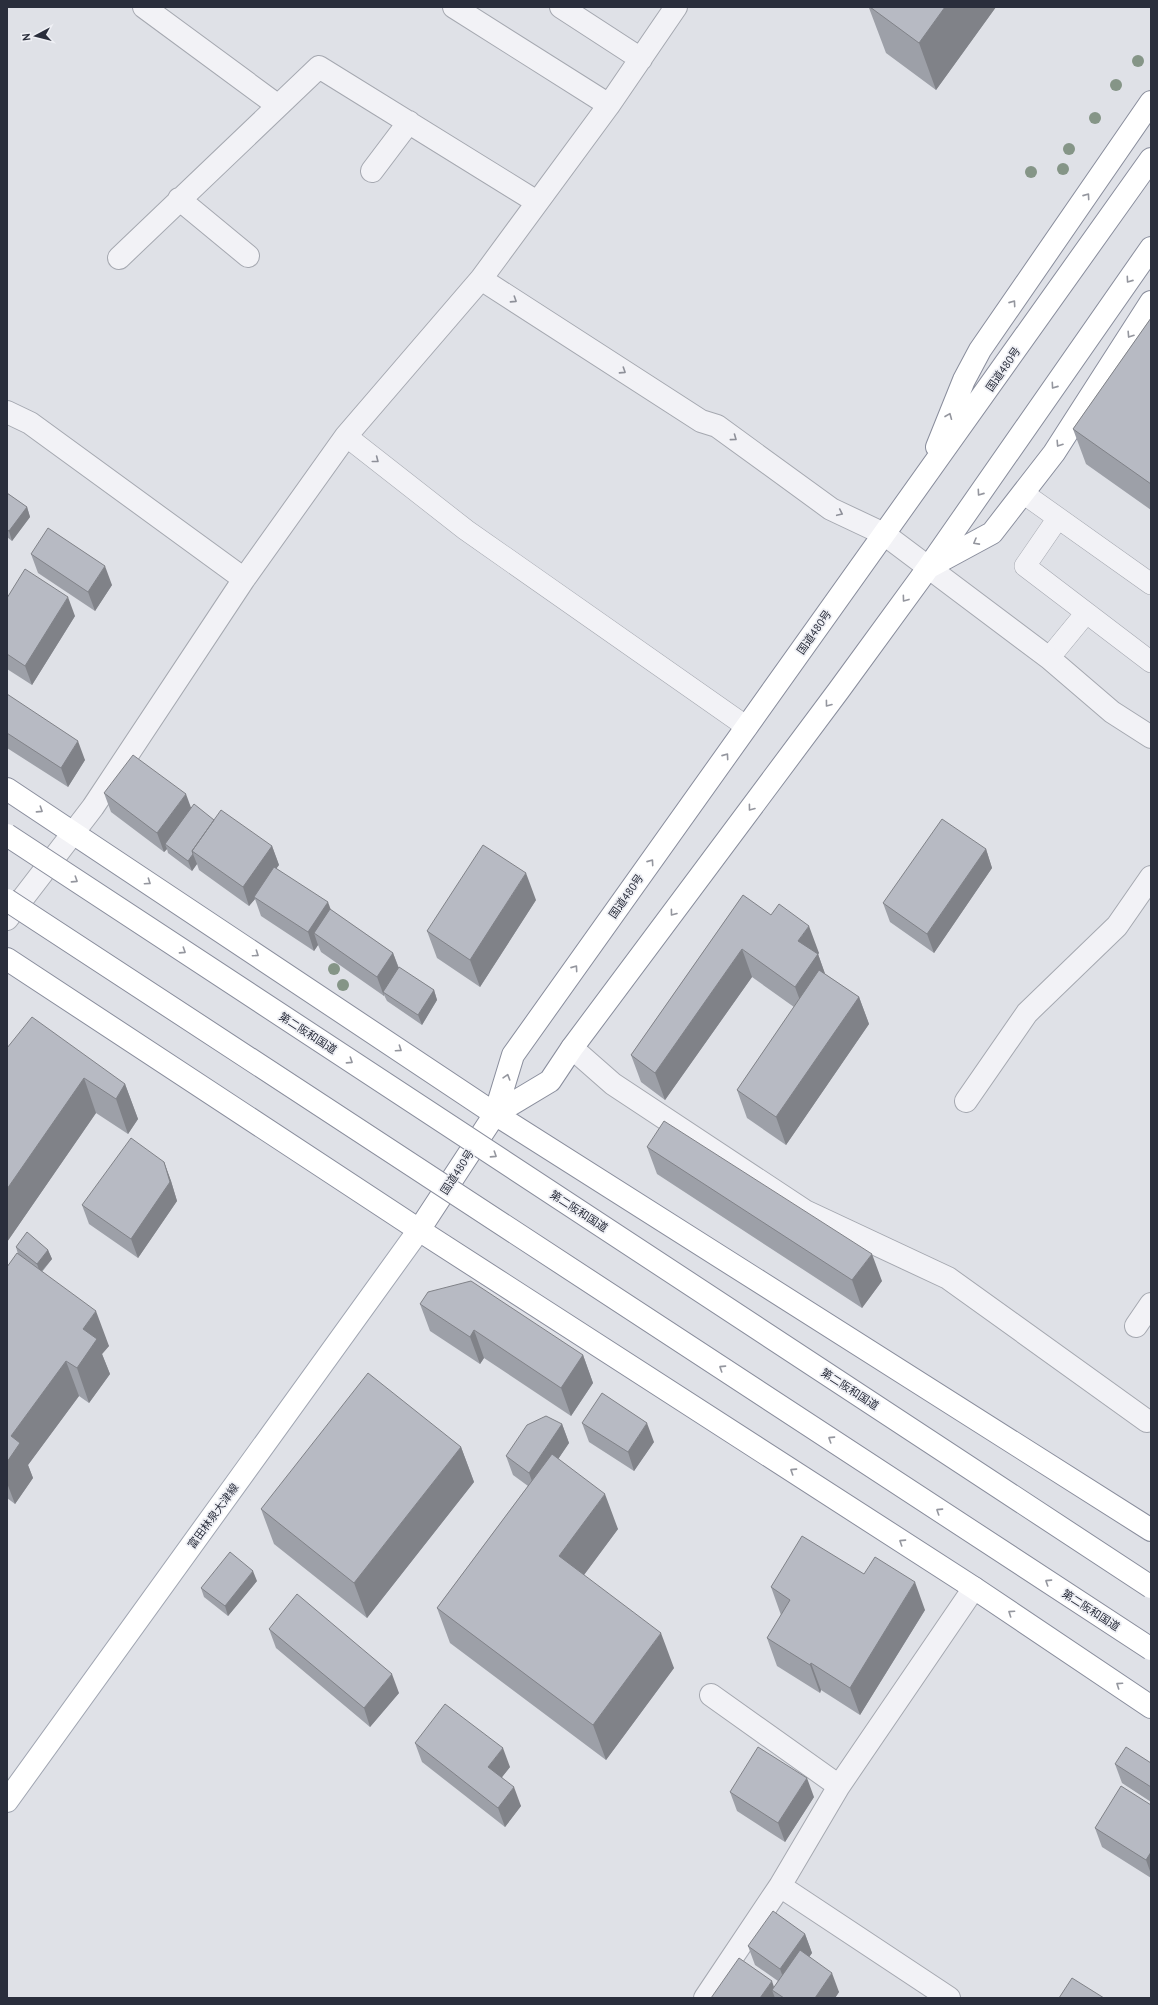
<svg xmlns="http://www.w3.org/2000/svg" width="1158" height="2005" viewBox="0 0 1158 2005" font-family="'PT Sans','Noto Sans JP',sans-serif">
  <rect width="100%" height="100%" fill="#dfe1e7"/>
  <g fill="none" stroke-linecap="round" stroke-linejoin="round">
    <defs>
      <path id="service" d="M346 436 466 530 747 727
        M1023 493 1151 584
        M1058 518 1025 566 1151 662
        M1049 658 1086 613"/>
      <path id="minor" d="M144 7 277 105
        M454 7 609 105
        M561 7 641 59
        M372 171 409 122
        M179 199 248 256
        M119 258 319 67 537 202
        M481 279 701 421 717 426 831 509 884 534 1049 658 1112 712 1151 737
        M7 412 30 423 244 579
        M7 919 93 807 244 579 346 436 481 279 609 105 676 7
        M572 1048 613 1084 805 1211 948 1278 1147 1421
        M966 1101 1027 1013 1117 926 1151 877
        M1136 1326 1151 1304
        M711 1695 839 1786
        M780 1886 949 1998
        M705 1998 780 1886 839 1786 974 1588"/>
      <path id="primary" d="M7 1801 419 1230"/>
      <path id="trunk" d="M937 447 964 380 980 350 1151 102
        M931 566 992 533 1054 453 1151 302
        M7 789 495 1114 1151 1530
        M7 959 419 1230 974 1588 1151 1707
        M495 1114 550 1081 572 1048 839 690 928 568 1151 248
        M419 1230 495 1114 513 1055 1151 159"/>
    </defs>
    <!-- service casing -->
    <use href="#service" stroke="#a5a8b0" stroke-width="22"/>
    <!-- minor casing -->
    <use href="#minor" stroke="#a5a8b0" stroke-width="24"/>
    <!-- primary casing -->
    <use href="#primary" stroke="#a0a5b1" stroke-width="24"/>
    <!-- trunk casing -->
    <use href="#trunk" stroke="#898d9c" stroke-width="24"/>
    <!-- service -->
    <use href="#service" stroke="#f2f2f6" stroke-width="21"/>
    <!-- minor -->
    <use href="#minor" stroke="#f2f2f6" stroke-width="22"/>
    <!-- primary -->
    <use href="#primary" stroke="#fff" stroke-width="22"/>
    <!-- trunk -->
    <use href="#trunk" stroke="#fff" stroke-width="22"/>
    <defs>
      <path id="trunk-bridge" d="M7 835 1151 1587
        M7 900 1151 1649"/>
    </defs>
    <!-- trunk-bridge casing -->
    <use href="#trunk-bridge" stroke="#898d9c" stroke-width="24" stroke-linecap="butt"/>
    <!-- trunk-bridge -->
    <use href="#trunk-bridge" stroke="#fff" stroke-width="22"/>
  </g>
  <!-- trees -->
  <g fill="#859587">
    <circle cx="1138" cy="61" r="6"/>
    <circle cx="1116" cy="85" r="6"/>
    <circle cx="1095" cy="118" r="6"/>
    <circle cx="1069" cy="149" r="6"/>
    <circle cx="1063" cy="169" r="6"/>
    <circle cx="1031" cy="172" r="6"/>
    <circle cx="334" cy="969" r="6"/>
    <circle cx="343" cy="985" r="6"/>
  </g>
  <!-- wall -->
  <path fill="#9da0a8" d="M868 7H996L936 90 886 53 869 8Z
    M1151 318V510L1086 464 1073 429Z
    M7 493 27 507 30 517 12 541 7 537Z
    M31 554 112 585 95 611 38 573Z
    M7 598 75 616 32 685 7 669Z
    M7 694 85 760 68 787 7 748Z
    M104 793 191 808 214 820 272 846 279 865 276 868 331 910 393 953 399 968 434 990 437 1000 422 1025 387 1001 384 995V996L321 952 318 945 314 951 261 916 255 899 249 906 199 870 197 864 192 871 168 853 167 849 164 852 111 812Z
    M986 849 992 868 934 953 890 922 883 903Z
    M743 895 819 953 818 954 825 974 859 997 869 1024 786 1145 747 1118 737 1090 794 1007 752 977 665 1100 641 1082 631 1055Z
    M536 900 480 987 437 958 427 931Z
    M7 1048 125 1084 138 1119 128 1134 96 1113 7 1242Z
    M647 1147 882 1281 862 1308 657 1174Z
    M164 1162 171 1181 177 1201 138 1258 89 1224 82 1205Z
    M16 1247 48 1250 52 1259 42 1272 109 1346 102 1354 110 1374 89 1403 79 1396 28 1465 33 1478 15 1504 7 1498V1267L18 1254Z
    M420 1304 583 1355 593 1383 571 1416 484 1358 480 1364 430 1331Z
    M582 1423 654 1442 634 1471 589 1442Z
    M562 1424 569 1443 558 1459 618 1529 584 1575 674 1668 606 1760 450 1643 437 1608 528 1486 513 1475 506 1456Z
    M461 1447 474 1482 367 1618 274 1544 261 1509Z
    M864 1574 925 1610 860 1715 821 1690 820 1693 777 1666 767 1638 781 1615 771 1587Z
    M257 1581 228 1616 204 1597 201 1588Z
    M269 1629 399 1693 370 1727 276 1648Z
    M415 1743 510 1767 502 1777 521 1806 505 1827 422 1762Z
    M1151 1763V1802L1122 1783 1115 1764Z
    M730 1792 814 1797 785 1842 737 1811Z
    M1151 1805V1878L1102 1847 1095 1828Z
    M805 1934 812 1953 809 1957 839 1992 835 1998H836H711L774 1987 778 1981 755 1965 748 1946Z"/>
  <!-- shaded-wall -->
  <path fill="#808288" d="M945 7H996L936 90 919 43Z
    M27 507 30 517 12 541 9 531Z
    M105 566 112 585 95 611 88 592Z
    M68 597 75 616 32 685 25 666Z
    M78 741 85 760 68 787 61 768Z
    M186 794 193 813 165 844 167 849 164 852 157 833Z
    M272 846 279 865 255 898 254 897 255 899 249 906 243 887Z
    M986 849 992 868 934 953 927 934Z
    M193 854 197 864 192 871 188 861Z
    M526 873 536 900 480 987 470 960Z
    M328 902 335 921 314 933 318 945 314 951 308 932Z
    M809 926 819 953 808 968 798 941Z
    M742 949 752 977 665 1100 655 1073Z
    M393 953 400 972 383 992 384 995V996L377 977Z
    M818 954 828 982 805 1014 795 987Z
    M434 990 437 1000 422 1025 418 1015Z
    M859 997 869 1024 786 1145 776 1117Z
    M84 1078 96 1113 7 1242V1189Z
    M125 1084 138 1119 128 1134 116 1099Z
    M164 1162 171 1181 177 1201 138 1258 131 1239Z
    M48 1250 52 1259 40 1273 37 1264Z
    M872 1254 882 1281 862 1308 852 1280Z
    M96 1311 109 1346 102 1354 110 1374 89 1403 77 1368 83 1329Z
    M474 1330 484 1358 480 1364 470 1337Z
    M583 1355 593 1383 571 1416 561 1388Z
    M66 1361 79 1396 28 1465 33 1478 15 1504 7 1483V1462L11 1436Z
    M647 1423 654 1442 634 1471 628 1452Z
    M562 1424 569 1443 536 1492 529 1473Z
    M461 1447 474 1482 367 1618 354 1583Z
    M605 1494 618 1529 572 1591 559 1556Z
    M253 1571 257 1581 228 1616 225 1606Z
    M915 1582 925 1610 860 1715 850 1688Z
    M661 1633 674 1668 606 1760 593 1725Z
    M811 1663 821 1690 820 1693 810 1665Z
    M392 1674 399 1693 370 1727 364 1708Z
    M503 1748 510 1767 495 1786 488 1767Z
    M807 1778 814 1797 785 1842 778 1823Z
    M514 1787 521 1806 505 1827 498 1808Z
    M1151 1852V1874L1146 1860Z
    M805 1934 812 1953 787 1988 780 1969Z
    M832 1973 839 1992 835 1998H815Z
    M772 1981 776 1993 772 1990 775 1998H760Z"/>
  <!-- building -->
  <path fill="#b7bac3" stroke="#808288" d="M870 7H945L919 43Z
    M1151 318V484L1073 429Z
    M7 493 27 507 9 531 7 530Z
    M48 528 105 566 88 592 31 554Z
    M25 569 68 597 25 666 7 654V598Z
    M7 694 78 741 61 768 7 733Z
    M133 755 186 794 157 833 104 793Z
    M194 804 214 820 192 851 193 854 188 861 165 844Z
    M221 810 272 846 243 887 192 851Z
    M942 819 986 849 927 934 883 903Z
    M483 845 526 873 470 960 427 931Z
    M274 867 328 902 308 932 254 897Z
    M743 895 771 915 779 904 809 926 798 941 818 954 795 987 742 949 655 1073 631 1055Z
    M330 909 393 953 377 977 314 933Z
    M399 967 434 990 418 1015 383 992Z
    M819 970 859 997 776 1117 737 1090Z
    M32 1017 125 1084 116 1099 84 1078 7 1189V1048Z
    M664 1121 872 1254 852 1280 647 1147Z
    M131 1138 164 1162 170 1182 131 1239 82 1205Z
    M27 1232 48 1250 37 1264 16 1247Z
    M17 1253 96 1311 83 1329 97 1339 77 1368 66 1361 11 1436 20 1443 7 1462V1267Z
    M471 1281 583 1355 561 1388 474 1330 470 1337 420 1304 428 1292Z
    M368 1373 461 1447 354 1583 261 1509Z
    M602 1393 647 1423 628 1452 582 1423Z
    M546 1416 562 1424 529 1473 506 1456 527 1425Z
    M552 1454 605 1494 559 1556 661 1633 593 1725 437 1608Z
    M802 1536 864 1574 875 1557 915 1582 850 1688 811 1663 810 1665 767 1638 790 1600 771 1587Z
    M230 1552 253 1571 225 1606 201 1588Z
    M297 1594 392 1674 364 1708 269 1629Z
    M445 1704 503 1748 488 1767 514 1787 498 1808 415 1743Z
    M758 1747 807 1778 778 1823 730 1792Z
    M1126 1747 1151 1763V1787L1115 1764Z
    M1121 1786 1151 1805V1852L1146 1860 1095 1828Z
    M773 1911 805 1934 780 1969 748 1946Z
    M800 1950 832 1973 815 1998H784L772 1990Z
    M739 1958 772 1981 760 1998H711Z
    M1072 1978 1104 1998H1059Z"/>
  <!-- one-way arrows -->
  <defs><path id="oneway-chevron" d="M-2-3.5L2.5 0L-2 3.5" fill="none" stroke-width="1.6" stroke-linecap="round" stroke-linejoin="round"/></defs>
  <g stroke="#94969e">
    <use href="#oneway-chevron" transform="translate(1087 196) rotate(-55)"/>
    <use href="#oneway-chevron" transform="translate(1129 280) rotate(125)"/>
    <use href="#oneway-chevron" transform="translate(1013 303) rotate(-55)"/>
    <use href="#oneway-chevron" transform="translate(1130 335) rotate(123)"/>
    <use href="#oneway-chevron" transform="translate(1054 386) rotate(125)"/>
    <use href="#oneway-chevron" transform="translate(949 416) rotate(-68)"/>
    <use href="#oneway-chevron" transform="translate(1059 444) rotate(123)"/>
    <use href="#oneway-chevron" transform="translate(980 493) rotate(125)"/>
    <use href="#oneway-chevron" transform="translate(976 542) rotate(151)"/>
    <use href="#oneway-chevron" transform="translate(905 599) rotate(126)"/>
    <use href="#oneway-chevron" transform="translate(828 704) rotate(127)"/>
    <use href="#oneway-chevron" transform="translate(726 756) rotate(-55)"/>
    <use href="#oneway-chevron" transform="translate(751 808) rotate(127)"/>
    <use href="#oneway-chevron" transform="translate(40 810) rotate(33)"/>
    <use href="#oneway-chevron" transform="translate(651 862) rotate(-55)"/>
    <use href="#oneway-chevron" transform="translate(75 880) rotate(33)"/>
    <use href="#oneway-chevron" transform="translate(148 882) rotate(34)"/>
    <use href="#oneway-chevron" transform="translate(673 913) rotate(127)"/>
    <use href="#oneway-chevron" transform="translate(183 951) rotate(33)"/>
    <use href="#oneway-chevron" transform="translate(256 954) rotate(34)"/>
    <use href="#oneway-chevron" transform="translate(575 968) rotate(-55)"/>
    <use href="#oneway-chevron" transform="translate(399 1049) rotate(34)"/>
    <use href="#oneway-chevron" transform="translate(350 1061) rotate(33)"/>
    <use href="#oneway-chevron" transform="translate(507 1077) rotate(-73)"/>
    <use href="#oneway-chevron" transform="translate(494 1155) rotate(33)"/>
    <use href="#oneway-chevron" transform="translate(722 1368) rotate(-147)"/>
    <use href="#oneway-chevron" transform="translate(831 1439) rotate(-147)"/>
    <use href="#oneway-chevron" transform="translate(793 1471) rotate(-147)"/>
    <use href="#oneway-chevron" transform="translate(939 1511) rotate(-147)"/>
    <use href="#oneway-chevron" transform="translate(902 1542) rotate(-147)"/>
    <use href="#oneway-chevron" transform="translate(1048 1582) rotate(-147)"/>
    <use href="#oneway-chevron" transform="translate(1011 1613) rotate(-146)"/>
    <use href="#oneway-chevron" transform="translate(1119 1685) rotate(-146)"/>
  </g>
  <g stroke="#8e9099">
    <use href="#oneway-chevron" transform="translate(514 300) rotate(33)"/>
    <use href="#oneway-chevron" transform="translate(623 371) rotate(33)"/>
    <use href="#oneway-chevron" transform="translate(734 438) rotate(36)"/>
    <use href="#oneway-chevron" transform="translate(376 460) rotate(38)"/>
    <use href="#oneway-chevron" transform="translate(840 513) rotate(25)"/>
  </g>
  <g text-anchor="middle" stroke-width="3.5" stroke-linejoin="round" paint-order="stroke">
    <!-- street labels -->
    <g font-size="11" fill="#2a2e3c" stroke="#eff0f5">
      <text transform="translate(1003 369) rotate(-55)" y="4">国道480号</text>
      <text transform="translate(814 632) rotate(-55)" y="4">国道480号</text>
      <text transform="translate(626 896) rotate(-55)" y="4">国道480号</text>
      <text transform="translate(308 1033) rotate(33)" y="4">第二阪和国道</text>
      <text transform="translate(457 1172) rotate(-57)" y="4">国道480号</text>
      <text transform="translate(579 1211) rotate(33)" y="4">第二阪和国道</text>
      <text transform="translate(850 1389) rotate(33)" y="4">第二阪和国道</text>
      <text transform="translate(213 1516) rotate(-54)" y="4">富田林泉大津線</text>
      <text transform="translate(1091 1610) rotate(33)" y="4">第二阪和国道</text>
    </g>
  </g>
  <!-- border -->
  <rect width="1158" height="2005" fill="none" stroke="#2a2e3c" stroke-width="16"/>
  <!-- north arrow -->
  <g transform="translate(36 36) rotate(263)" stroke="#eff0f5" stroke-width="3" paint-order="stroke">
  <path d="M0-3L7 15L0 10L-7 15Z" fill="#2a2e3c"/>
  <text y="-6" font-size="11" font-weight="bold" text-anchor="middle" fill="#2a2e3c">N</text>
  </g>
</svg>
